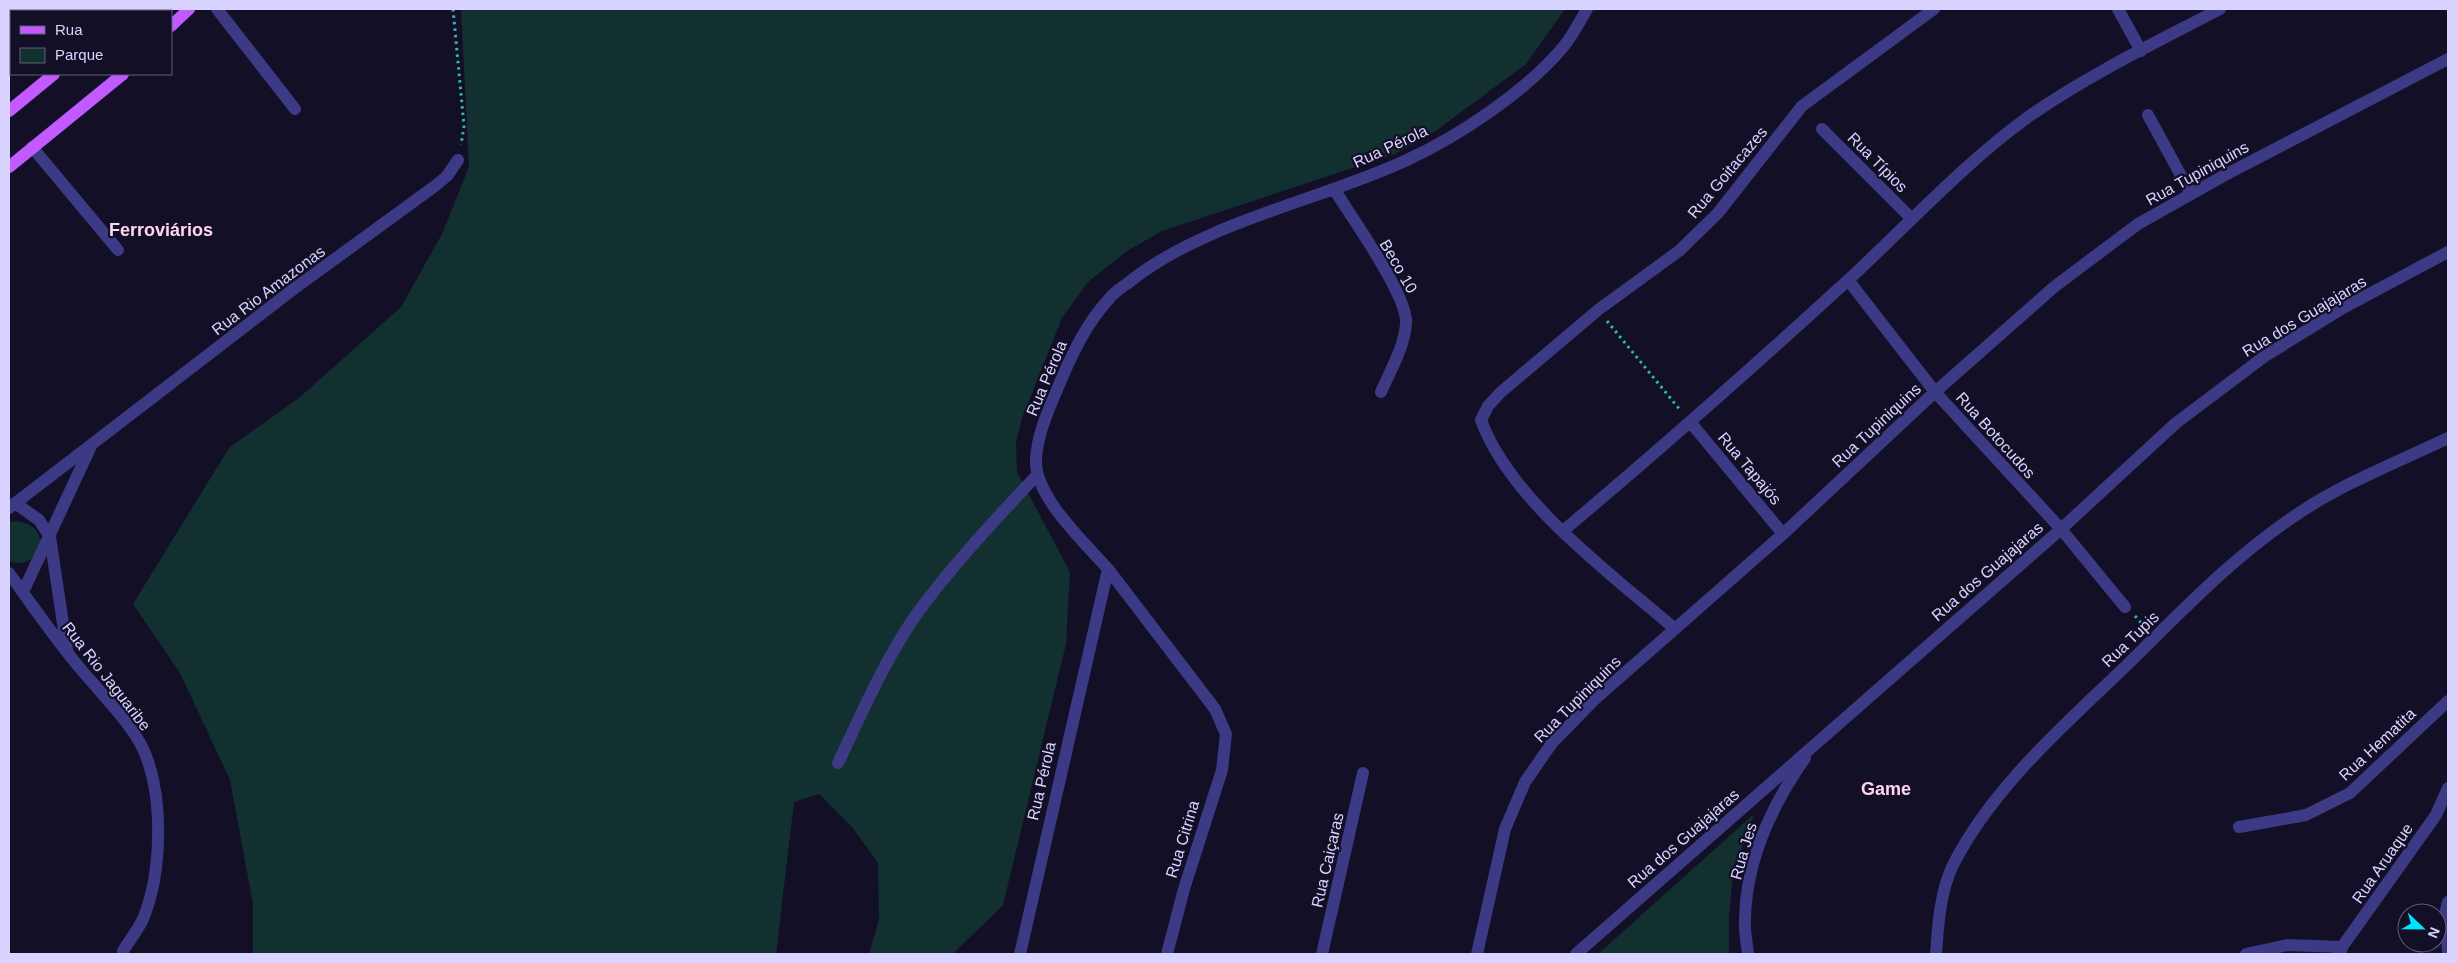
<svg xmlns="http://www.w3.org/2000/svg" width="2457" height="963" viewBox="0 0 2457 963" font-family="Arial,sans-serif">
  <rect width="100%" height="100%" fill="#130f26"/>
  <!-- green -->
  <path fill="#12302f" d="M461 9H1565L1526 64 1437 130 1395 154 1162 231 1127 251 1088 282 1062 318 1022 418 1016 442 1017 472 1070 572 1066 644 1003 905 953 954H869L879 919 878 863 852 827 819 794 794 802 776 954H253V904L230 780 180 673 133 604 229 448 300 397 401 307 442 234 469 167Z
    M13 521C55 522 44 573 9 561V523Z
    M1754 814 1733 873 1729 916V954H1598Z"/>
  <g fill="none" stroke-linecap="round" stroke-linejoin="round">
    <!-- path -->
    <path stroke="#2fb8b0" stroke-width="3" stroke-dasharray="2.5 4" stroke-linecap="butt" d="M453 9 464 126 461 145
      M1607 321 1681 411
      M2135 616 2144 626"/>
    <!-- minor -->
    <path stroke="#3d3a85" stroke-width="12" d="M217 9 295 109
      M2118 9 2141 51
      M9 19H11
      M2148 115 2191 194
      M1822 129 1911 218
      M32 147 118 250
      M1334 189C1350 215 1409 297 1406 324 1404 348 1390 371 1381 392
      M1848 280 1935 392 2061 529 2125 607
      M1691 423 1783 534
      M15 503 39 520 50 537 67 650
      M9 508 295 288 435 186 447 176 458 160
      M1563 531C1659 450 1753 367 1846 282 1906 227 1962 165 2028 117 2088 75 2155 43 2220 9
      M1108 569 1215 709 1226 734 1222 770 1184 889 1167 954
      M9 573C32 605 54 637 79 667 98 690 133 725 144 751 164 797 162 873 143 919 138 930 129 941 123 951
      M23 592 92 444
      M1675 629C1611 574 1510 500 1481 420L1488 406 1501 392 1598 310 1679 251 1718 213 1802 106 1934 9
      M838 763C862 713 884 661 916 615 952 565 995 520 1037 475
      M2239 827 2306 815 2350 793 2448 701
      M1020 954 1108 569C1085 543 1034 496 1036 460 1037 432 1051 405 1061 380 1073 352 1087 323 1108 300 1113 293 1121 288 1128 283 1203 222 1319 201 1407 160 1459 136 1527 91 1564 46 1573 35 1580 21 1587 9
      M1322 954 1363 773
      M1477 954 1505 829 1525 782 1552 743 1594 700 1783 534 1935 392 2054 287 2138 224 2225 175 2448 59
      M1576 954 2061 529 2176 423 2265 356 2343 308 2448 252
      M1748 954C1747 943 1744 931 1745 919 1746 861 1772 805 1805 758
      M1936 954C1938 925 1940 892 1953 865 1993 786 2066 724 2129 663 2182 611 2234 556 2296 515 2343 483 2398 462 2448 438
      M2246 954 2287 945 2342 947
      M2340 954 2342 947 2436 815 2448 788
      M2448 954 2446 910 2448 902"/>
    <!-- major -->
    <path stroke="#c25bff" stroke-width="12" d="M155 9 156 11
      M62 11 63 9
      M171 26 189 9
      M9 111 54 74
      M9 167 123 74"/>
  </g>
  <g text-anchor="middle" stroke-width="4.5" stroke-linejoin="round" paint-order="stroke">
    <!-- street labels -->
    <g font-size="16" fill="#d9d4ff" stroke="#130f26">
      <text transform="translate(1390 146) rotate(-25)" y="6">Rua Pérola</text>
      <text transform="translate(1878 162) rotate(45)" y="6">Rua Típios</text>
      <text transform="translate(1727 172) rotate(-50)" y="6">Rua Goitacazes</text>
      <text transform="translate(2197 173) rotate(-29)" y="6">Rua Tupiniquins</text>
      <text transform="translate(1399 266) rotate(60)" y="6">Beco 10</text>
      <text transform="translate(268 290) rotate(-37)" y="6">Rua Rio Amazonas</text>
      <text transform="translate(2304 316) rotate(-31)" y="6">Rua dos Guajajaras</text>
      <text transform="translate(1046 378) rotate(-67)" y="6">Rua Pérola</text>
      <text transform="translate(1876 425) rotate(-43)" y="6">Rua Tupiniquins</text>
      <text transform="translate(1996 435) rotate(48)" y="6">Rua Botocudos</text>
      <text transform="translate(1750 468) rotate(50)" y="6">Rua Tapajós</text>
      <text transform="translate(1987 571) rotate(-41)" y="6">Rua dos Guajajaras</text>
      <text transform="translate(2130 639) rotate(-44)" y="6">Rua Tupis</text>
      <text transform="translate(107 676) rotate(52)" y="6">Rua Rio Jaguaribe</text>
      <text transform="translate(1577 699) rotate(-45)" y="6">Rua Tupiniquins</text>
      <text transform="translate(2377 744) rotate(-43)" y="6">Rua Hematita</text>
      <text transform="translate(1041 781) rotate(-77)" y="6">Rua Pérola</text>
      <text transform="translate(1683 838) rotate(-41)" y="6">Rua dos Guajajaras</text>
      <text transform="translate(1182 839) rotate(-73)" y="6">Rua Citrina</text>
      <text transform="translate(1743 851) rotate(-74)" y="6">Rua Jes</text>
      <text transform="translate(1327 860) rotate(-77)" y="6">Rua Caiçaras</text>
      <text transform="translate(2382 863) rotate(-55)" y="6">Rua Aruaque</text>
    </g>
    <!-- neighbourhood labels -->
    <g font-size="18" font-weight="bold" fill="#ffd6f0" stroke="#130f26">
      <text x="161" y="236">Ferroviários</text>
      <text x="1886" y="795">Game</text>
    </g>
  </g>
  <!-- border -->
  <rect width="2457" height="963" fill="none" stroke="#d9d4ff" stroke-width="20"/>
  <!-- legend -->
  <rect x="10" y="10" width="162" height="65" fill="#130f26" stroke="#625e7d"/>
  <rect x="20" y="26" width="25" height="8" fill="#c25bff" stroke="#625e7d"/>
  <text x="55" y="35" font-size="15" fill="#d9d4ff">Rua</text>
  <rect x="20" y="48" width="25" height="15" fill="#12302f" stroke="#625e7d"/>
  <text x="55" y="60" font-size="15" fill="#d9d4ff">Parque</text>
  <!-- north arrow -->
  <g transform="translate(2422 928) rotate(112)"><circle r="24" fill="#130f26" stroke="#625e7d"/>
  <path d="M0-4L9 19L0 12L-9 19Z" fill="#00e5ff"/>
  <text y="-8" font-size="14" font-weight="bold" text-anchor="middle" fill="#d9d4ff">N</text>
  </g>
</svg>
